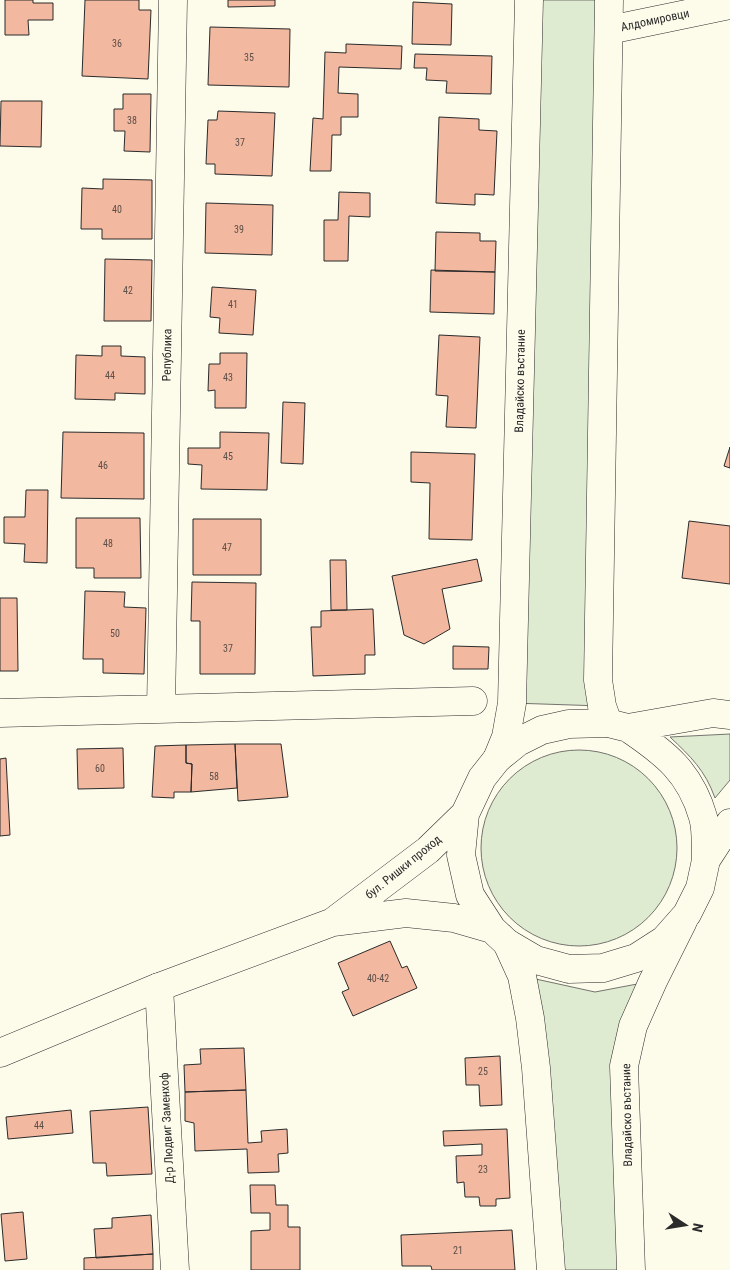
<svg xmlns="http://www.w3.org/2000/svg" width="730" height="1270" viewBox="0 0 730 1270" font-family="'Roboto Condensed',sans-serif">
  <rect width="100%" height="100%" fill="#fdfbea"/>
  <!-- green -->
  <path fill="#deebd1" stroke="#74746e" d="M529 0H609L602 706 512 703Z
    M730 734V780L715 798C705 770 691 757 670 737Z
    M481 848a98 98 0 1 1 196 0a98 98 0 1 1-196 0Z
    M522 976 595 992 653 981 633 1026 631 1270H551Z"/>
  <!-- building -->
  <path fill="#f2b8a0" stroke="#2b2b2b" d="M5 0H33V3H53V20H28L29 35H5Z
    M85 0H139V10H151L148 79 82 76Z
    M228 0H275V6L228 7Z
    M413 2 452 4 451 45 412 44Z
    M210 27 290 29 289 87 208 85Z
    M346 44 402 46 401 69 339 67 338 93 358 94V117H341V135H332L331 171H310L313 118 323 119 325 52 346 53Z
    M415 54 492 56 491 94 446 93 447 81 426 80 427 68H414Z
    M123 94H151L150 152 124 151 125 131H114V109H123Z
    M1 101H42L41 147 0 146Z
    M218 111 275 113 272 176 215 174V164H206L208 120H217Z
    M439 117 479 119V130L497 131 494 195 475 194V205L436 203Z
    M103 179 152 180V239H102V229H81L82 188 103 189Z
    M339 192 370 193V217L349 216 348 261H324V220H338Z
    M206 203 273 205 272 255 205 253Z
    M436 232 480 233V241H496L495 272 435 271Z
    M105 259 152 260 151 321H104Z
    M431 270 495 272 494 314 430 312Z
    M212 287 256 290 253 335 219 333 220 318 210 317Z
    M439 335 480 337 476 428 446 427 448 396 436 395Z
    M102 346H121V356L145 357V394L115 393V400L75 399 76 355 102 356Z
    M220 353H247L246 408H215V390L208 391 209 364H220Z
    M283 402 305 403 303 464 281 463Z
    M63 432 144 433V499L61 498Z
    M220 432 269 433 267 490 201 489 202 465 188 464V448H220Z
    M730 447V468L724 466Z
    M411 452 475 454 472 540 429 539 430 483 411 482Z
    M26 490H48L47 563 24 562 25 544 4 543V517H25Z
    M76 518H140L141 578H94V568H76Z
    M193 519H261V575H193Z
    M689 521 730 526V584L682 578Z
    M477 559 482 581 442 589 450 629 424 644 404 635 392 576Z
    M330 560H346L347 610H331Z
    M192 582 256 583 255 674H200V621H191Z
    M85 591 125 592 124 607 146 608 144 674 103 673V659H83Z
    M0 598H17L18 671H0Z
    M373 609 375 655H365V674L313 676 311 627H321V611Z
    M453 646 489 647 488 669H453Z
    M235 744H281L288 797 238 801Z
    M235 744 237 788 191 792 192 764 186 763V745Z
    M186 745V763L192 764 191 792H174V798L152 797 155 746Z
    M123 748 124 788 78 789 77 749Z
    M6 758 10 835 0 836V759Z
    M390 941 402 968 407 966 417 988 353 1016 342 992 349 989 338 963Z
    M244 1048 246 1090 185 1092 184 1065 201 1064 200 1049Z
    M500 1056 502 1105 480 1106 479 1085H466L465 1058Z
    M246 1090 248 1143 262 1142 261 1131 287 1129 288 1153 278 1154 279 1172 248 1173 247 1149 195 1151 194 1123 185 1121V1092Z
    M148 1107 152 1174 107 1176 106 1163H93L90 1111Z
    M71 1110 73 1133 8 1139 6 1117Z
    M507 1129 510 1198 496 1199V1206H480L479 1197H465L464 1182 457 1183 456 1156 482 1155V1144L444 1146 443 1131Z
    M250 1185H275L276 1205H288V1227H300V1270H251V1231L270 1230V1213H251Z
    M23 1212 27 1259 5 1261 1 1214Z
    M151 1215 153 1254 96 1258 94 1229 112 1228V1218Z
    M512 1230 515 1270H432L431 1266H402L401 1235Z
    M153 1254V1270H84V1258Z"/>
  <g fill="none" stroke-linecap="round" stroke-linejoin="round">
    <defs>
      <path id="minor" d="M609 30 730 5
        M161 709 173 0
        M0 713 473 701
        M608 723 602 706 598 680 609 0
        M497 759 506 737 512 703 529 0
        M507 943 522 976 530 1018 536 1068 551 1270
        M159 987 175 1270
        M631 1270 624 1066 633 1026 653 981 683 921"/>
      <path id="secondary" d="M628 728C665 753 690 772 703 817 707 830 705 847 706 860
        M465 814 461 855 470 895 492 929
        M334 921 428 850 465 814 482 778 497 759 518 742 542 730 569 724 608 723 628 728 713 713 730 715
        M0 1053 159 987 333 922 406 913 454 918 492 929 507 943 536 960 569 969 603 968 636 958 664 940 687 914 700 888 706 860 730 823"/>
    </defs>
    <!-- minor casing -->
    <use href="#minor" stroke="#2b2b2b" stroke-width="29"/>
    <!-- secondary casing -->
    <use href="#secondary" stroke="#2b2b2b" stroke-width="29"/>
    <!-- minor -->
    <use href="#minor" stroke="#fdfbea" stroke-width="28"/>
    <!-- secondary -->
    <use href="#secondary" stroke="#fdfbea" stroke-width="28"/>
  </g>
  <g text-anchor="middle" stroke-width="4" stroke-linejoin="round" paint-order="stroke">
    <!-- number labels -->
    <g font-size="10" fill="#5d4e48">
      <text x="117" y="47">36</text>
      <text x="249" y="61">35</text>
      <text x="132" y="124">38</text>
      <text x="240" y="146">37</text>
      <text x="117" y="213">40</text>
      <text x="239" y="233">39</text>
      <text x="128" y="294">42</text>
      <text x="233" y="308">41</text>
      <text x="110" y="379">44</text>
      <text x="228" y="381">43</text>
      <text x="228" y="460">45</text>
      <text x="103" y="469">46</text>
      <text x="108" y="547">48</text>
      <text x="227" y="551">47</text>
      <text x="115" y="637">50</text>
      <text x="228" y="652">37</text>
      <text x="100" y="772">60</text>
      <text x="214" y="780">58</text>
      <text x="378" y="982">40-42</text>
      <text x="483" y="1075">25</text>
      <text x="39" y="1129">44</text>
      <text x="483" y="1173">23</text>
      <text x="458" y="1254">21</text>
    </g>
    <!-- street labels -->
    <g font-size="12" fill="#2b2b2b" stroke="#fdfbea">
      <text transform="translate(655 20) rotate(-12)" y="4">Алдомировци</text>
      <text transform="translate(167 355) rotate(-89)" y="4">Република</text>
      <text transform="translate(520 381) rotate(-89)" y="4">Владайско въстание</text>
      <text transform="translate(403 867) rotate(-39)" y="4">бул. Ришки проход</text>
      <text transform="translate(627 1115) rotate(-91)" y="4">Владайско въстание</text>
      <text transform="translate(167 1128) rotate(-93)" y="4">Д-р Людвиг Заменхоф</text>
    </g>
  </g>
  <!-- north arrow -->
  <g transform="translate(685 1225) rotate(102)" stroke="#fdfbea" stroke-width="4" paint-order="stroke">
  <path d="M0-4L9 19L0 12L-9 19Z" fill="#2b2b2b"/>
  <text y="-8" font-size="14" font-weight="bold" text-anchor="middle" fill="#2b2b2b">N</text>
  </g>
</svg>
